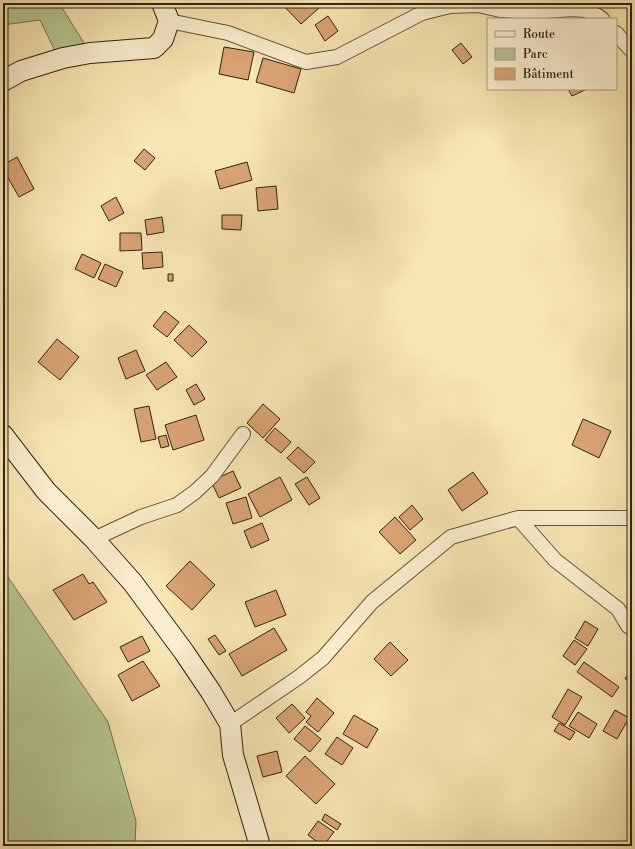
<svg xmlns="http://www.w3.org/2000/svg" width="635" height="849" viewBox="0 0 635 849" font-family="'Libre Bodoni',serif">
  <rect width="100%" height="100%" fill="#f7e5b3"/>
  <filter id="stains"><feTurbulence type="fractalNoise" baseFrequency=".005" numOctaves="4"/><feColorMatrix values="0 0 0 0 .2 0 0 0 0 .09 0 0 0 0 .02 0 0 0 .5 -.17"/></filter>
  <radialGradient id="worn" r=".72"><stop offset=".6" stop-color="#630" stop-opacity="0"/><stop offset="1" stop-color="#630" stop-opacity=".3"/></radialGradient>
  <!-- green -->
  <path fill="#b6c692" stroke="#727453" d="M3 3H59L84 43 56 53 40 20 3 25Z
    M3 570 108 722 136 821 135 846H3Z"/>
  <!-- building -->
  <path fill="#d9a374" stroke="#2f2314" d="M281 3H315L319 8 301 24Z
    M328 16 338 31 325 41 315 25Z
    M461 43 472 57 463 64 452 50Z
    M224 47 254 52 248 80 219 74Z
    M263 58 301 69 294 93 256 82Z
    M568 89H587L572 96Z
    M3 108 7 116 3 117Z
    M144 149 155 158 145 170 134 161Z
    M17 157 34 189 19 197 3 169V165Z
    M247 162 252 180 220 189 215 171Z
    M276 186 278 209 258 211 256 188Z
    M116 197 124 213 109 221 101 206Z
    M222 215H242L241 230 222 229Z
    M162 217 164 232 147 235 145 220Z
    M120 233H141L142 250 120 251Z
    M162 252 163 267 143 269 142 253Z
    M82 254 101 263 94 278 75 269Z
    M105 264 123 272 116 287 98 279Z
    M168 274H173V281H168Z
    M165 311 179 322 167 337 153 326Z
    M189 325 207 342 192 357 174 340Z
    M57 339 79 357 60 380 38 362Z
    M136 350 145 371 126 379 118 358Z
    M166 362 177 377 157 390 146 375Z
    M196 384 205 399 194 405 186 390Z
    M263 404 280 419 263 438 247 423Z
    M149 406 156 439 141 442 134 409Z
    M196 415 204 440 173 450 165 425Z
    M583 419 611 431 599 458 572 445Z
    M275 428 291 442 281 453 265 440Z
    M166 435 169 446 161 448 158 437Z
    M298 447 315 462 304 473 287 458Z
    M233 471 241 488 219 498 211 481Z
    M473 472 488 493 462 511 448 490Z
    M280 477 292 500 260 517 248 494Z
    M307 477 320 498 309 505 295 484Z
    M246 497 252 518 233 524 226 503Z
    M412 505 423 519 410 530 399 517Z
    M395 517 416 540 400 554 379 532Z
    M262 523 269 540 251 548 244 531Z
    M190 561 215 585 192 610 166 586Z
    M83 574 89 584 93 582 107 602 74 620 53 590Z
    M276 590 286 615 255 627 245 602Z
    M585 621 598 629 588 646 575 638Z
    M274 628 287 650 242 676 229 654Z
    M215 635 226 651 219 655 208 639Z
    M142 636 150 651 128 662 120 647Z
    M574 640 587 649 575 665 563 656Z
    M390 642 408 660 391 676 374 659Z
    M143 661 160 686 132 701 118 675Z
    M584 662 619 687 612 697 577 672Z
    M632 672V687L625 678Z
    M568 689 582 697 565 725 552 717Z
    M317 698 334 713 318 732 306 722 311 716 306 712Z
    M292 704 305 718 289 733 276 718Z
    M615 710 629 718 617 739 603 731Z
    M578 712 597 724 589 738 569 726Z
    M354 715 378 729 367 748 343 734Z
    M559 723 575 732 570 740 554 731Z
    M305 726 321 739 310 752 294 739Z
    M337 737 353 748 342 765 325 754Z
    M277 751 282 772 263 777 257 756Z
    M305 756 335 784 316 804 286 776Z
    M325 814 341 824 337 830 322 820Z
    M318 821 334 832 323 846 308 835Z
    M294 841 296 846H281Z
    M238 842 239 846H221V845Z"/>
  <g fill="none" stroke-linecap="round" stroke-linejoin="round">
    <defs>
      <path id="street" d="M169 21 228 33 306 62 337 57 422 13 450 6 478 5 500 10 534 12 572 9 585 10 598 16 602 19
        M616 33 632 51
        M518 518 555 560 618 609 628 626 632 628
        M94 539 141 517 177 505 195 492 212 476 243 434
        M230 724 299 677 323 658 372 602 451 537 518 518H632"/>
      <path id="secondary" d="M3 81 21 71 63 58 90 53 154 48 163 39 169 21 162 3
        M3 435 46 491 94 539 133 583 184 652 211 692 230 724 233 755 260 846"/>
    </defs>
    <!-- street casing -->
    <use href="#street" stroke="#61543c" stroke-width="16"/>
    <!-- secondary casing -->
    <use href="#secondary" stroke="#2f2314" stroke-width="22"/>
    <!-- street -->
    <use href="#street" stroke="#faeece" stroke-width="14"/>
    <!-- secondary -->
    <use href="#secondary" stroke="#faeece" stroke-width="20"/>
  </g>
  <!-- margin -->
  <rect width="635" height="849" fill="none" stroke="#f7e5b3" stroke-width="16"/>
  <rect x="4" y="4" width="627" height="841" fill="none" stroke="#2f2314" stroke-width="2"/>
  <rect x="8" y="8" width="619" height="833" fill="none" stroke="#2f2314"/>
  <!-- legend -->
  <rect x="487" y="18" width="130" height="72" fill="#faeece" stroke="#a99d84"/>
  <rect x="495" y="31" width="20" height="6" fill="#faeece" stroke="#a99d84"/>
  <text x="523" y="38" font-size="12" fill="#2f2314">Route</text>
  <rect x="495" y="48" width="20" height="12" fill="#b6c692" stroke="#a99d84"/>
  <text x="523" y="58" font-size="12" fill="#2f2314">Parc</text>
  <rect x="495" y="68" width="20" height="12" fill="#d9a374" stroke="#a99d84"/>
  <text x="523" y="78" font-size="12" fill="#2f2314">Bâtiment</text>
  <rect width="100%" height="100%" filter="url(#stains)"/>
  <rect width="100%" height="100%" fill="url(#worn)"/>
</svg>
